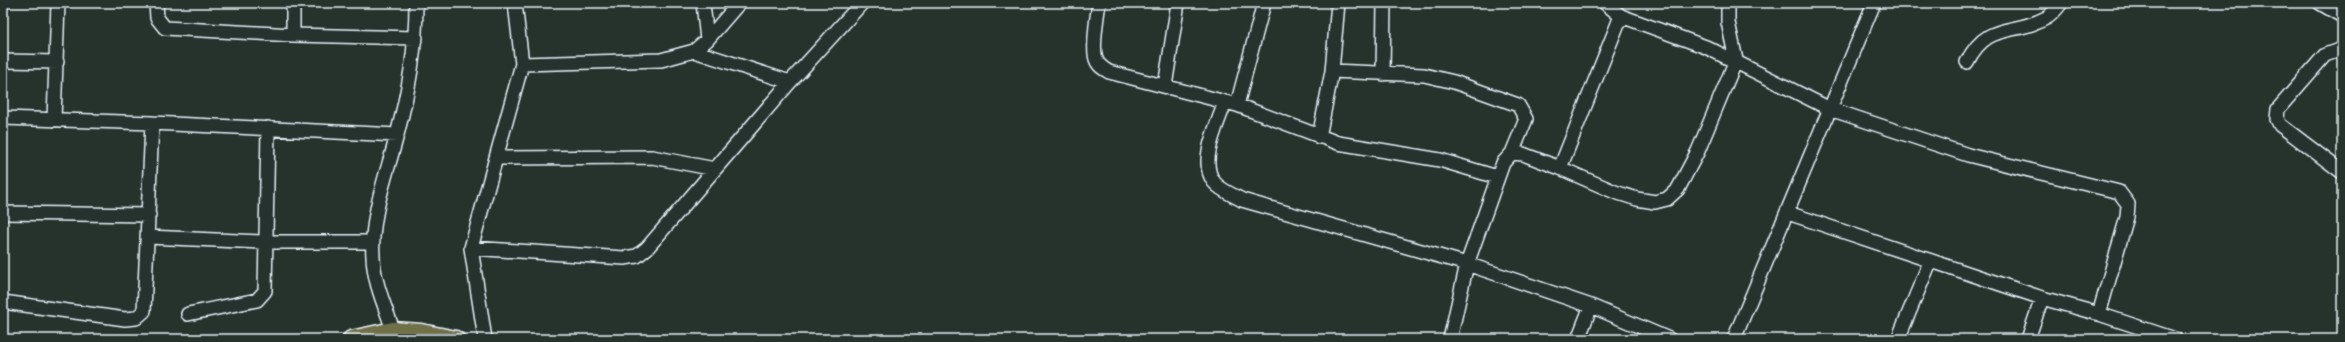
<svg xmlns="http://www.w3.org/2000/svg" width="2345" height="342" viewBox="0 0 2345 342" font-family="'Shantell Sans',sans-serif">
  <rect width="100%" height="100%" fill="#26332d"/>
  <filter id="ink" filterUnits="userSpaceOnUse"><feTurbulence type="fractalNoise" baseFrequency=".025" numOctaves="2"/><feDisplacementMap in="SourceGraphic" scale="8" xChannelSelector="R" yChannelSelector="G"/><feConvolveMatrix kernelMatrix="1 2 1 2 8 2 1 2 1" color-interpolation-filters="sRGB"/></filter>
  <g filter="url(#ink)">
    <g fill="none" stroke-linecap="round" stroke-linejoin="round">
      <defs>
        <path id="minor" d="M156 3 157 18 165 28 293 35 416 38
          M515 3 522 64
          M703 3 707 40
          M1099 3C1097 16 1092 48 1096 59 1098 66 1104 69 1109 72L1237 105 1338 143 1440 160 1497 177
          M1605 3 1621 16 1706 47 1830 109 1968 155 2119 192 2128 204 2127 217 2099 314
          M2320 3 2342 16
          M293 35V3
          M2342 49 2325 55 2278 109 2277 119 2280 125 2342 172
          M694 51 790 82
          M3 61 57 62
          M1967 62C1987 21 2013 36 2046 18 2052 15 2057 8 2061 3
          M1332 71 1424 75 1454 82 1518 105 1526 119 1512 153
          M1383 74 1384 3
          M1165 86 1178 3
          M1225 102C1218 124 1198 161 1214 182 1220 190 1233 195 1242 200L1467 264 1591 306 1669 339
          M1237 105 1264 3
          M3 118 152 123 397 135
          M54 120 58 3
          M1319 137 1332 71 1338 3
          M497 158 652 157 715 169
          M1560 168 1615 192 1637 199 1655 202 1667 199 1678 189 1698 151 1736 60 1728 22V3
          M3 213 149 215
          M1788 213 2042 298 2099 314 2175 339
          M148 237 263 242H373
          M471 248 624 258 637 256 647 248 790 82 862 3
          M3 302 125 319 136 318 144 311 152 123
          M188 314 257 300 265 291 268 128
          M393 330C385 306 374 283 373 257 370 216 387 174 397 135 409 89 416 51 416 3
          M485 339 471 248 522 64 661 60 694 51 707 40 739 3
          M1450 339 1467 264 1503 163 1512 153 1523 154 1560 168 1621 16
          M1578 339 1591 306
          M1734 339 1874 3
          M1898 339 1930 262
          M2028 339 2042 298"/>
        <path id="major" d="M351 339 393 330 421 332 456 339"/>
      </defs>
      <!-- minor casing -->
      <use href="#minor" stroke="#e8f1f8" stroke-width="16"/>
      <!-- major casing -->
      <use href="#major" stroke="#e8f1f8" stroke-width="19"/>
      <!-- minor -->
      <use href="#minor" stroke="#26332d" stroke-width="13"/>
      <!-- major -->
      <use href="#major" stroke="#6f714a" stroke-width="16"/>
    </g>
  </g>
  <!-- margin -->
  <rect width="2345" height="342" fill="none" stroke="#26332d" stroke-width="16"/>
  <rect x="8" y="8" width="2329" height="326" fill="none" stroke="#e8f1f8" stroke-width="1.5" filter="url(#ink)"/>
</svg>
